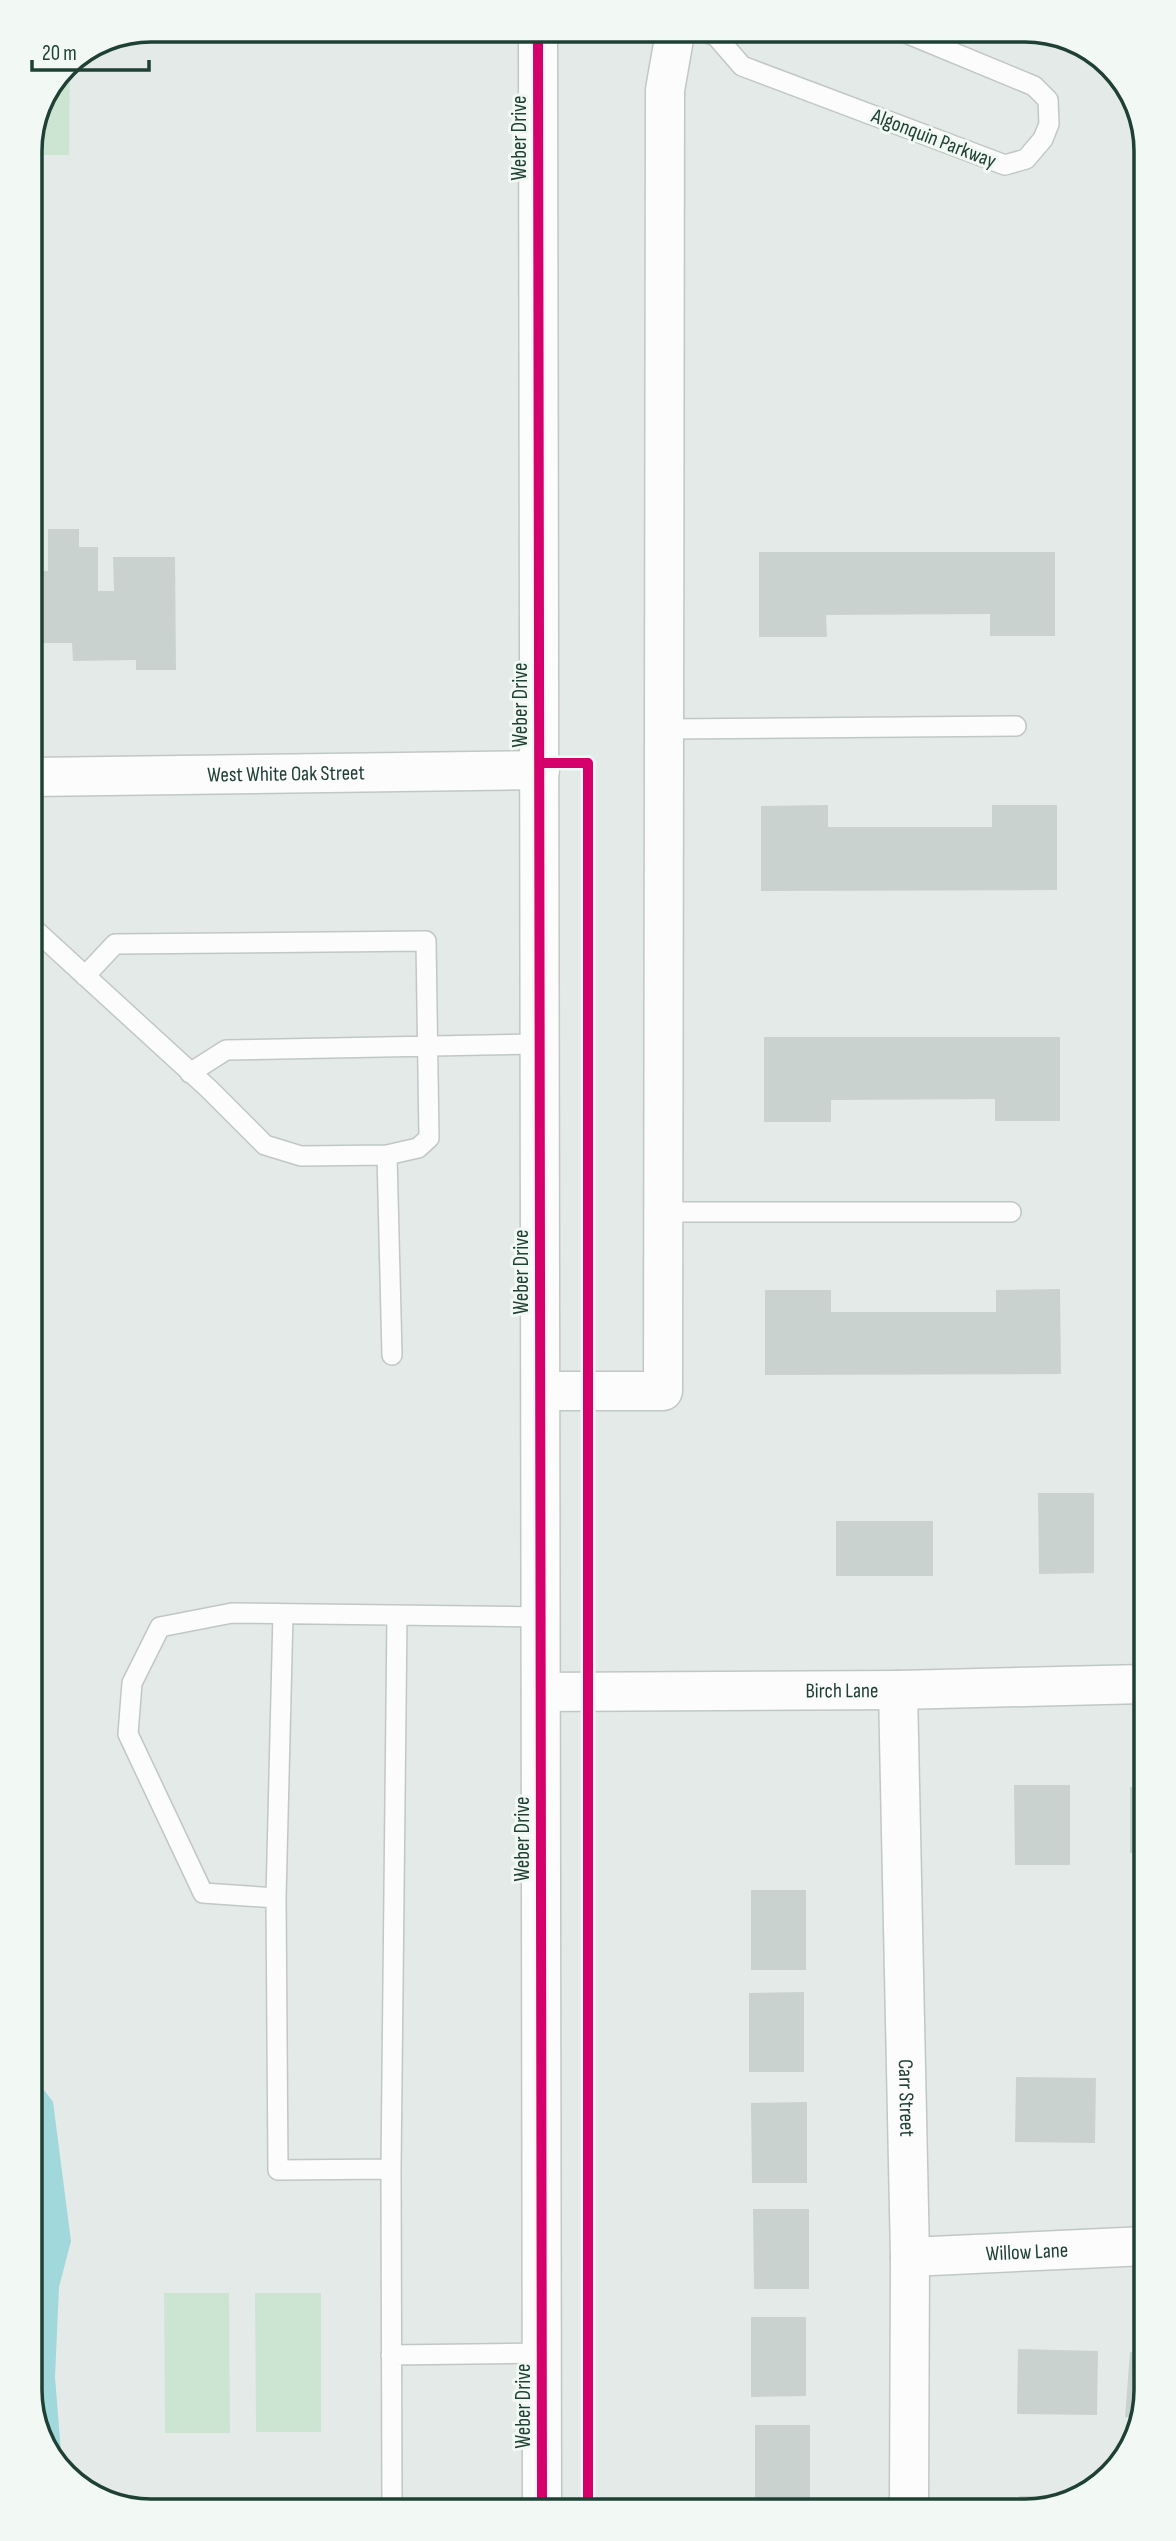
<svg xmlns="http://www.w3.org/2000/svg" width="1176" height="2541" viewBox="0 0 1176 2541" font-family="'Sofia Sans Condensed',sans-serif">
  <rect width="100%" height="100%" fill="#e4eae7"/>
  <!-- green -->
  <path fill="#cce5d2" d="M70 62 69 155H30V144L66 65Z
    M164 2293H229L230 2433H165Z
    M255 2293H321V2432H256Z"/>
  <!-- water -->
  <path fill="#a0d8dc" d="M35 2078 53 2102 71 2241 59 2287 55 2377 62 2465 36 2429Z"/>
  <!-- building -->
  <path fill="#cad2cf" d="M48 529H79V547H98V591H114L113 557H175L176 670H136V660L73 661 72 643H31V530H34V571H48Z
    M759 552H1055V636H990V614L826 615 827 637H759Z
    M828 805V827H992V805H1057V890L761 891V806Z
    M764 1037H1060V1121H995V1099L831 1100V1122H764Z
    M1060 1289 1061 1374 765 1375V1290H831V1312H996V1290Z
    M1038 1493H1094V1573L1039 1574Z
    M836 1521H933V1576H836Z
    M1133 1524H1144V1579H1133Z
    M1014 1785H1070V1865H1015Z
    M1130 1787H1145V1853H1130Z
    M751 1890H806V1970H751Z
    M804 1992V2072H749V1993Z
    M1016 2077 1096 2078 1095 2143 1015 2142Z
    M807 2102V2183H752L751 2103Z
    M753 2209H809V2289H754Z
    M751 2317H806V2396L751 2397Z
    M1018 2349 1098 2351 1097 2415 1017 2414Z
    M1130 2352 1146 2353V2390L1137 2418 1125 2417Z
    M755 2425H810V2504H755Z
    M1019 2496H1076L1064 2505H1019Z"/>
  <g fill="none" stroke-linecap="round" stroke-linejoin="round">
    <defs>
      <path id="service" d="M707 33 716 36 742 66 1005 165 1026 159 1043 139 1049 124 1048 100 1034 86 901 31
        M664 729 1016 726
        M32 927 209 1089 265 1145 301 1156 387 1155 392 1355
        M85 976 115 944 426 941 429 1138 418 1148 387 1155
        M190 1073 226 1050 540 1044
        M664 1212H1011
        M276 1898 283 1614
        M391 2169 397 1615
        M391 2355 542 2353
        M392 2509 391 2169 278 2170 276 1898 203 1893 128 1734 132 1683 160 1627 232 1613 541 1617"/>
      <g id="minor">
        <path id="s1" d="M32 777 540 770"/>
        <path d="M541 1391H663L665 90 675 33"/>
        <path id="s2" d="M898 1690 910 2257 909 2506"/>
        <path id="s3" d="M541 1692 898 1690 1144 1684"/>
        <path id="s4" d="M910 2257 1146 2246"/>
      </g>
      <path id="tertiary" d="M538 35 542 2508"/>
    </defs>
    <!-- service casing -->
    <use href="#service" stroke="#c1c7c4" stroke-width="22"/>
    <!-- minor casing -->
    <use href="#minor" stroke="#c1c7c4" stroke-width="41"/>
    <!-- tertiary casing -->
    <use href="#tertiary" stroke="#c1c7c4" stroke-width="41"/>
    <!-- service -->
    <use href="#service" stroke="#fbfcfb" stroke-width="19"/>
    <!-- minor -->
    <use href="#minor" stroke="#fbfcfb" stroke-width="38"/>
    <!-- tertiary -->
    <use href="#tertiary" stroke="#fbfcfb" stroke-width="38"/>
    <defs>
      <path id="cycleway" d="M538 35 542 2508
        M540 763H588V2508"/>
    </defs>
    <!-- cycleway casing -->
    <use href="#cycleway" stroke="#f2f9f5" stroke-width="15"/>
    <!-- cycleway -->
    <use href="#cycleway" stroke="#d6006c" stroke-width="10"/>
  </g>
  <g text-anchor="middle" stroke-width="6" stroke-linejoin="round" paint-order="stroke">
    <!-- street labels -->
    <g font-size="21" fill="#1f4035" stroke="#f2f9f5">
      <text transform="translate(519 138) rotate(-90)" y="7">Weber Drive</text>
      <text transform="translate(934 138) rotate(21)" y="7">Algonquin Parkway</text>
      <text transform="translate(520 705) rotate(-90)" y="7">Weber Drive</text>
      <text dy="7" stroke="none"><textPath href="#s1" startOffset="254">West White Oak Street</textPath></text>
      <text transform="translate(521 1272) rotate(-90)" y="7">Weber Drive</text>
      <text dy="7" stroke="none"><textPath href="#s3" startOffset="301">Birch Lane</textPath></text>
      <text transform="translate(522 1839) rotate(-90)" y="7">Weber Drive</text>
      <text dy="7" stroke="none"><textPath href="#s2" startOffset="408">Carr Street</textPath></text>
      <text dy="7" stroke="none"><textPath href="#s4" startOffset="117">Willow Lane</textPath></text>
      <text transform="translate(523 2406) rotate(-90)" y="7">Weber Drive</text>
    </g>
  </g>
  <!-- crop -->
  <path d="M0 0H1176V2541H0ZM151 42H1025A109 109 0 0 1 1134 151V2390A109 109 0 0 1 1025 2499H151A109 109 0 0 1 42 2390V151A109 109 0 0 1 151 42Z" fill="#f2f9f5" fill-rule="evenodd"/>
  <path fill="none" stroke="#1f4035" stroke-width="3.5" d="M151 42H1025A109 109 0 0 1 1134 151V2390A109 109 0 0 1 1025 2499H151A109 109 0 0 1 42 2390V151A109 109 0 0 1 151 42Z"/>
  <!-- scale -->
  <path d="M32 60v10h117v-10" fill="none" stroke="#1f4035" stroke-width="3.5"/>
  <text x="42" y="60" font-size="21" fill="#1f4035" stroke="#f2f9f5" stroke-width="5" paint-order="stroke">20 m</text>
</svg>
